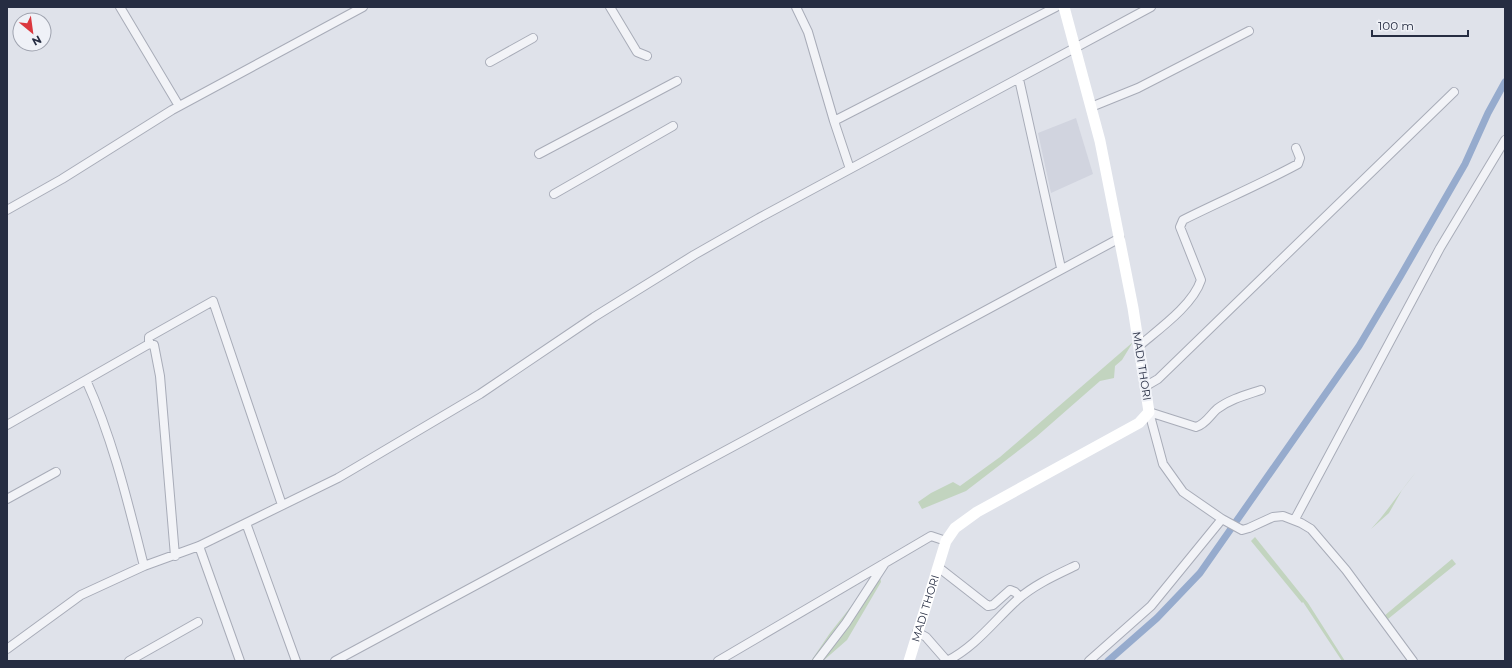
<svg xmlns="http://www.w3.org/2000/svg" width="1512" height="668" viewBox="0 0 1512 668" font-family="Montserrat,sans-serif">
  <rect width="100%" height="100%" fill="#dfe2ea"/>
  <!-- built -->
  <path fill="#d1d4df" d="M1076 118 1093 174 1051 193 1038 133Z"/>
  <!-- green -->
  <path fill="#c2d4bf" d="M1133 342 1122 360 1115 366 1114 378 1100 381 1036 437 966 491 922 509 918 502 931 493 953 482 960 486 1000 457Z
    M1416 472 1402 490 1389 513 1371 529C1388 511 1400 491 1416 472Z
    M1255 537 1308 603 1345 661H1342L1303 602 1302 603 1251 541Z
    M1452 559 1456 564 1388 619 1418 661H1417L1384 616Z
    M879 571 881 582 847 640 823 661H811L830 633Z"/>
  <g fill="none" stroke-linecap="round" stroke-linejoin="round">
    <!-- canal -->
    <path stroke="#96abcd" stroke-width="7" d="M1108 661 1157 618 1200 573 1359 346 1400 277 1465 164 1488 113 1505 82"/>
    <defs>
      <path id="minor" d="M120 7 179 106
        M610 7 637 52 647 56
        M796 7 808 32 834 121 850 169
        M490 62 533 38
        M1019 79 1061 268
        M1091 107 1138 88 1249 31
        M834 121 1056 7
        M539 154 677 81
        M554 194 673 126
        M7 210 62 179 172 110 363 7
        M149 344V337L213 301 282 505
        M1139 346C1159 329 1193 305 1201 280L1180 227 1183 220C1221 201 1261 184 1298 164L1300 158 1296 148
        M86 380C113 439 128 503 144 566
        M1146 386 1158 379 1454 92
        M1149 412 1163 464 1183 492 1222 519 1242 530 1249 528 1273 517 1283 516 1301 523 1311 529 1346 570 1413 661
        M1149 412 1196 427C1206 424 1210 415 1217 409 1230 399 1246 395 1261 390
        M7 425 149 344 154 345 160 376 175 556
        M7 499 56 472
        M1295 519 1440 248 1505 140
        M246 523 296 661
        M199 546 240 661
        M938 567 988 606 993 605 1010 590 1015 592 1020 597
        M917 632 926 637 947 661
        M7 649 81 595 144 566 199 546 338 478 480 394 594 317 694 255 759 218 1151 7
        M129 661 198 622
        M335 661 1120 238
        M718 661 931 536 946 541
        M817 661 846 623 885 563
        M947 661C976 646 993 622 1017 600 1034 585 1054 576 1075 566
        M1089 661 1151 606 1222 519"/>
    </defs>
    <!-- minor casing -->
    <use href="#minor" stroke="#a8acb8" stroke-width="10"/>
    <!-- minor -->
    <use href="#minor" stroke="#f2f3f7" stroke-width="8"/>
    <!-- secondary -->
    <path stroke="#fff" stroke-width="11" id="s1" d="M909 661 946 541 955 528 977 512 1139 423 1149 412 1133 308 1100 141 1064 7"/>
  </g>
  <g text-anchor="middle" stroke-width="4" stroke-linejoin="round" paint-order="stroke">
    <!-- street labels -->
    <g font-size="11" fill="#262d42" stroke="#eff1f7">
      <text transform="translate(1142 366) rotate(81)" y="4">MADI THORI</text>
      <text dy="4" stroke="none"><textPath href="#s1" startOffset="55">MADI THORI</textPath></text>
    </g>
  </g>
  <!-- border -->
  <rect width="1512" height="668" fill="none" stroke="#262d42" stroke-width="16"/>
  <!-- north arrow -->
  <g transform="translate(32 32) rotate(151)"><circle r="19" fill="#eff1f7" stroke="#9fa3af"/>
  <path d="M0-3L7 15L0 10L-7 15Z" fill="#db373e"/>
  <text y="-6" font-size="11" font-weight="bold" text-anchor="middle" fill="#262d42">N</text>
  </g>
  <!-- scale -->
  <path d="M1372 30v6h96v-6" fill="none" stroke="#262d42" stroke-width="2"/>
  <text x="1378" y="30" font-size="12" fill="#262d42" stroke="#eff1f7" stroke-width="3" paint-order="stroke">100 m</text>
</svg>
